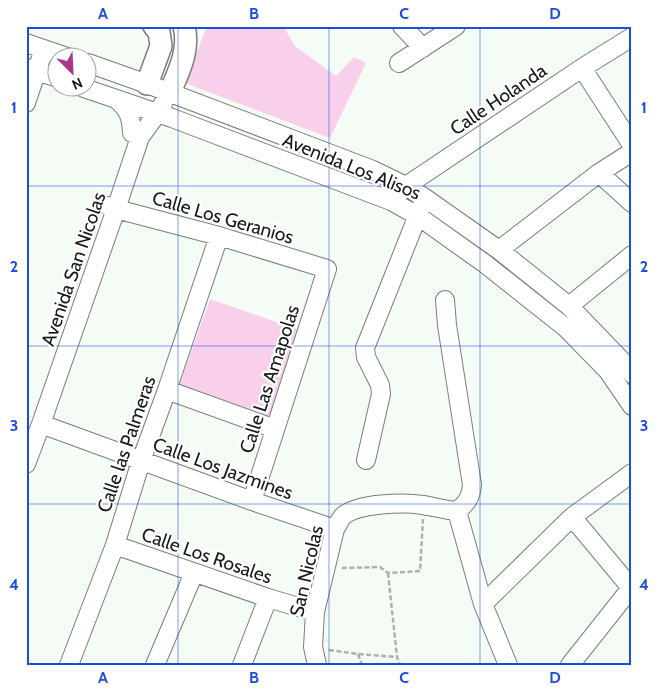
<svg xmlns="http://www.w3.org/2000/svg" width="658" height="691" viewBox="0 0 658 691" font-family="Cabin,sans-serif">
  <rect width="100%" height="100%" fill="#f4fcf5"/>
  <!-- green -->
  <path fill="#f9d0ec" d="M207 26H283L295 46 336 76 354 57 366 63 330 138 185 83Z
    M210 299 299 330 269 418 178 388Z"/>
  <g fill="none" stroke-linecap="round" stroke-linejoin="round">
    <defs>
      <path id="minor" d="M402 26 423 48
        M26 43 70 58
        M88 63 147 84 373 170 406 186 425 198 499 250 569 306 624 363 632 374
        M399 63 456 26
        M27 68 58 78
        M582 68 632 145
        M84 88 172 118 391 201 418 216 484 263 566 328 608 371 632 406
        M116 99C129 109 131 117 132 133
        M26 103 44 49
        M599 173 632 203
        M400 192 406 186 582 68 632 37
        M108 206 116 209 219 236 327 269 252 501
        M499 250 599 173 632 152
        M445 300 447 325 472 485C471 497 467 503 457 511L483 604 508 665
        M569 306 632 255
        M167 390 275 429
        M41 424 252 501 335 529
        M366 460 381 394 380 385 366 357 365 348 422 205
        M26 464 41 424 116 209 140 137 157 114 163 104
        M572 517 632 589
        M115 545 268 598 315 612
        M483 604 572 517 632 473
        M69 665 115 545 141 461 167 390 219 236
        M155 665 194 573
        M242 665 268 598
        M317 665 313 647 315 612 335 529C338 525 340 519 343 516 358 503 404 502 423 505 435 507 445 510 457 511
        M570 665 631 588"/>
      <path id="major" d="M147 84 161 46 159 32 154 26
        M170 92C179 71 190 50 184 26"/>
    </defs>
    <!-- minor casing -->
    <use href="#minor" stroke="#787f79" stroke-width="20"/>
    <!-- major casing -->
    <use href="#major" stroke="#787f79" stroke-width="24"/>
    <!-- path -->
    <path stroke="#acb2ac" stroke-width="2.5" stroke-dasharray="5 2.5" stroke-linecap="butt" d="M342 568 380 567 388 573 420 571 423 519
      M388 573 397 657 400 665
      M329 650 358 654 397 657
      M358 654 362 665"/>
    <!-- minor -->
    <use href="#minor" stroke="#fff" stroke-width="18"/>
    <!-- major -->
    <use href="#major" stroke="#fff" stroke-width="21"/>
  </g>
  <!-- grid -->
  <path fill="none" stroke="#1d4ed8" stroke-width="1" stroke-opacity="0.55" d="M178 26V665M329 26V665M480 26V665M26 186H632M26 346H632M26 504H632"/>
  <g text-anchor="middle" stroke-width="4.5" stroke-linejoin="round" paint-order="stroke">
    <!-- street labels -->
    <g font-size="19" fill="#161916" stroke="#fff">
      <text transform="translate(498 99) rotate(-34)" y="7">Calle Holanda</text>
      <text transform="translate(352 166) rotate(22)" y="7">Avenida Los Alisos</text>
      <text transform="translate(223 217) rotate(16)" y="7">Calle Los Geranios</text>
      <text transform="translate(73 269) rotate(-71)" y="7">Avenida San Nicolas</text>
      <text transform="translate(269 379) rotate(-72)" y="7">Calle Las Amapolas</text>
      <text transform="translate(126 444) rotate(-71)" y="7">Calle las Palmeras</text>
      <text transform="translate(223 468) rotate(20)" y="7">Calle Los Jazmines</text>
      <text transform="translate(207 555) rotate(19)" y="7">Calle Los Rosales</text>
      <text transform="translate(306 571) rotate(-77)" y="7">San Nicolas</text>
    </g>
  </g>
  <!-- border -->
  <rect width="658" height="691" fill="none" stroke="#ffffff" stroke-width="55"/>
  <!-- north arrow -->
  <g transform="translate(72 72) rotate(156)"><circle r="24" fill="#ffffff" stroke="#a2a3a2"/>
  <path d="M0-4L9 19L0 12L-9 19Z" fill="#aa3690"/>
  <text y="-8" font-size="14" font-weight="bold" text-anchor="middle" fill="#161916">N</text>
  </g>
  <rect x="28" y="28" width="602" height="636" fill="none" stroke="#1d4ed8" stroke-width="2"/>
  <g font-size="16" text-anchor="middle" font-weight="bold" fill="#1d4ed8">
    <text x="103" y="19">A</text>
    <text x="254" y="19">B</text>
    <text x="404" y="19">C</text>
    <text x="555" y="19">D</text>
    <text x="14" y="113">1</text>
    <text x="644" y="113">1</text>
    <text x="14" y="272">2</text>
    <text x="644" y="272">2</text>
    <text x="14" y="431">3</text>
    <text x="644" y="431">3</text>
    <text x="14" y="590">4</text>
    <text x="644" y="590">4</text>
    <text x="103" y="683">A</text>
    <text x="254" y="683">B</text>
    <text x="404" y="683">C</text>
    <text x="555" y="683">D</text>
  </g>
</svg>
